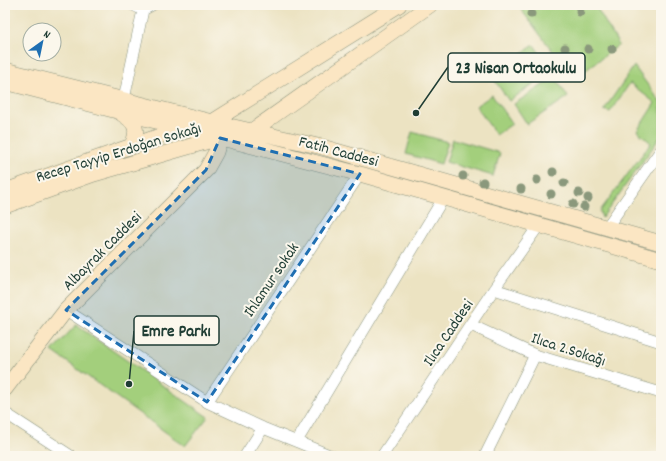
<svg xmlns="http://www.w3.org/2000/svg" width="666" height="461" viewBox="0 0 666 461" font-family="Dekko,sans-serif">
  <rect width="100%" height="100%" fill="#fbf7ec"/>
  <filter id="ink" filterUnits="userSpaceOnUse"><feTurbulence type="fractalNoise" baseFrequency=".025" numOctaves="2"/><feDisplacementMap in="SourceGraphic" scale="8" xChannelSelector="R" yChannelSelector="G"/><feConvolveMatrix kernelMatrix="1 2 1 2 8 2 1 2 1" color-interpolation-filters="sRGB"/></filter>
  <filter id="wash" filterUnits="userSpaceOnUse"><feTurbulence type="fractalNoise" baseFrequency=".012" numOctaves="4" result="noise"/><feDisplacementMap in="SourceGraphic" scale="16" xChannelSelector="R" yChannelSelector="G"/><feGaussianBlur stdDeviation="0.9" result="paint"/><feColorMatrix in="noise" values="0 0 0 0 0 0 0 0 0 0 0 0 0 0 0 0 0 1.4 0 .05"/><feComposite in="paint" operator="in"/></filter>
  <g filter="url(#wash)">
    <rect width="100%" height="100%" fill="#ece3c2"/>
    <!-- green -->
    <path fill="#a3cf7c" stroke="#618658" d="M522 5H595L619 45 574 79 519 7Z
      M534 45 552 71 509 101 491 75Z
      M634 66 661 103V136L602 218 600 211 651 143 637 131 655 103 630 83 610 112 604 110Z
      M555 77 568 97 527 124 514 104Z
      M492 95 512 124 496 135 476 106Z
      M412 132 448 142 441 164 406 154Z
      M453 139 500 153 493 176 446 162Z
      M76 325 208 417 185 446 52 351Z"/>
  </g>
  <g filter="url(#ink)">
    <g fill="none" stroke-linecap="round" stroke-linejoin="round">
      <defs>
        <path id="street" d="M143 10 152 5
          M124 99 143 10 133 5
          M607 227 661 150
          M494 289 661 342
          M66 310 207 402 263 428 332 456
          M471 325 535 355 661 393
          M207 402 360 174
          M5 413 71 456
          M297 441 444 197
          M245 456 263 428
          M382 456 494 289 539 225
          M485 456 535 355"/>
        <path id="secondary" d="M5 70 212 122 322 147 661 243
          M5 82 360 174 661 260
          M122 114C137 123 139 131 131 147
          M208 123 212 122 399 5
          M247 132 253 130 430 5
          M5 191 182 128
          M5 206 94 174 219 138
          M5 389 66 310 206 170 216 152 220 138"/>
      </defs>
      <!-- street casing -->
      <use href="#street" stroke="#86907b" stroke-width="12"/>
      <!-- secondary casing -->
      <use href="#secondary" stroke="#86907b" stroke-width="16"/>
      <!-- street -->
      <use href="#street" stroke="#fff" stroke-width="11"/>
      <!-- secondary -->
      <use href="#secondary" stroke="#fbe6c3" stroke-width="15"/>
    </g>
    <!-- trees -->
    <g fill="#8a987c">
      <circle cx="580" cy="12" r="4.5"/>
      <circle cx="531" cy="14" r="4.5"/>
      <circle cx="565" cy="48" r="4.5"/>
      <circle cx="588" cy="49" r="4.5"/>
      <circle cx="612" cy="49" r="4.5"/>
      <circle cx="553" cy="172" r="4.5"/>
      <circle cx="463" cy="176" r="4.5"/>
      <circle cx="537" cy="180" r="4.5"/>
      <circle cx="483" cy="182" r="4.5"/>
      <circle cx="564" cy="183" r="4.5"/>
      <circle cx="521" cy="189" r="4.5"/>
      <circle cx="579" cy="193" r="4.5"/>
      <circle cx="551" cy="194" r="4.5"/>
      <circle cx="588" cy="198" r="4.5"/>
      <circle cx="573" cy="204" r="4.5"/>
      <circle cx="584" cy="207" r="4.5"/>
    </g>
  </g>
  <!-- marked area -->
  <path fill="#1f6fb2" fill-opacity="0.2" stroke="#1f6fb2" stroke-width="3" stroke-dasharray="8 5" stroke-linejoin="round" d="M220 138 360 174 207 402 66 310 206 170Z"/>
  <g text-anchor="middle" stroke-width="4" stroke-linejoin="round" paint-order="stroke">
    <!-- street labels -->
    <g font-size="16" fill="#1f3d34" stroke="#fbf7ec">
      <text transform="translate(339 150) rotate(15)" y="6">Fatih Caddesi</text>
      <text transform="translate(118 151) rotate(-17)" y="6">Recep Tayyip Erdoğan Sokağı</text>
      <text transform="translate(101 250) rotate(-45)" y="6">Albayrak Caddesi</text>
      <text transform="translate(270 279) rotate(-56)" y="6">Ihlamur sokak</text>
      <text transform="translate(447 332) rotate(-56)" y="6">Ilıca Caddesi</text>
      <text transform="translate(569 348) rotate(18)" y="6">Ilıca 2.Sokağı</text>
    </g>
  </g>
  <!-- callouts -->
  <path fill="none" stroke="#1f3d34" stroke-width="1.5" d="M416 113L448 67M129 384L134 331"/>
  <g fill="#1f3d34" stroke="#fbf7ec" stroke-width="1.5">
    <circle cx="416" cy="113" r="4"/>
    <circle cx="129" cy="384" r="4"/>
  </g>
  <g fill="#fbf7ec" stroke="#1f3d34" stroke-width="1.5">
    <rect x="448" y="53" width="137" height="29" rx="4"/>
    <rect x="134" y="316" width="85" height="29" rx="4"/>
  </g>
  <g font-size="17" text-anchor="middle" font-weight="bold" fill="#1f3d34">
    <text x="516" y="73">23 Nisan Ortaokulu</text>
    <text x="176" y="336">Emre Parkı</text>
  </g>
  <!-- margin -->
  <rect width="666" height="461" fill="none" stroke="#fbf7ec" stroke-width="20"/>
  <!-- north arrow -->
  <g transform="translate(42 42) rotate(33)"><circle r="19" fill="#fbf7ec" stroke="#a3ada2"/>
  <path d="M0-3L7 15L0 10L-7 15Z" fill="#1f6fb2"/>
  <text y="-6" font-size="11" font-weight="bold" text-anchor="middle" fill="#1f3d34">N</text>
  </g>
</svg>
